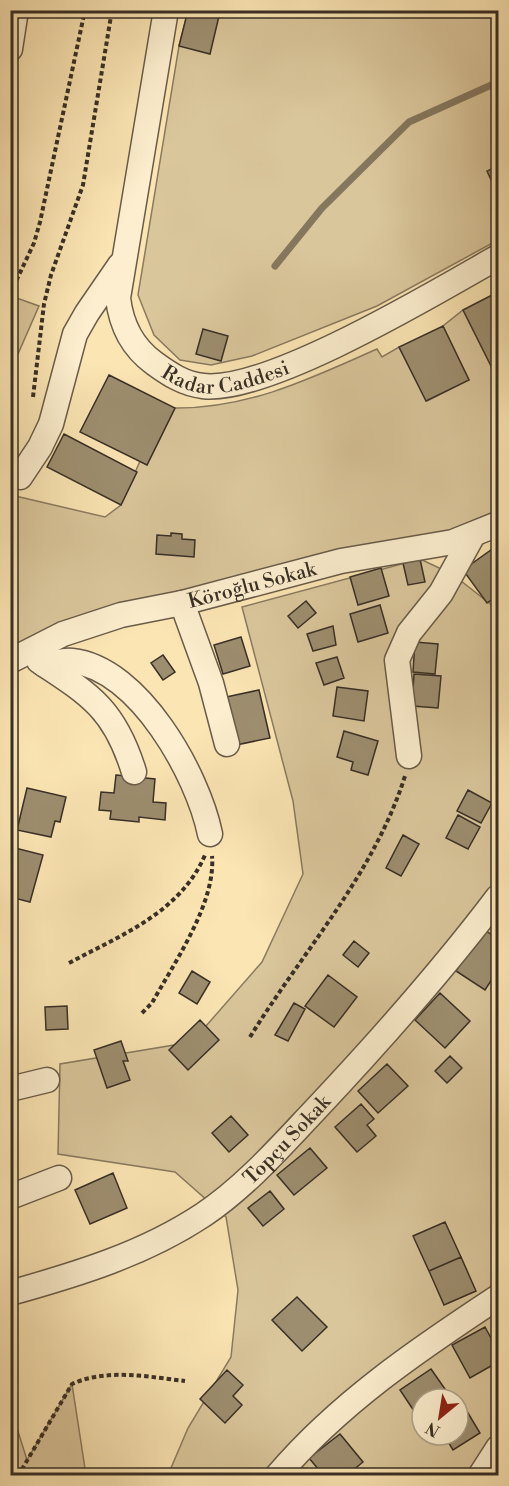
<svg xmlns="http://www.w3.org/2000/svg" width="509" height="1486" viewBox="0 0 509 1486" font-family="'Libre Bodoni',serif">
  <rect width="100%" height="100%" fill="#fbe5b3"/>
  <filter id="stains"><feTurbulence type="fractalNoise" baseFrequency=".00333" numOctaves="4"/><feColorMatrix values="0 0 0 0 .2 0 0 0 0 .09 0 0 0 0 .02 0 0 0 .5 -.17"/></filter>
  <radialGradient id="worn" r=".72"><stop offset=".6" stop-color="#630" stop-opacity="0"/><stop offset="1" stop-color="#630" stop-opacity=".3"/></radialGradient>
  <!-- green -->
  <path fill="#dac69b" stroke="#897a60" stroke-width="1.5" fill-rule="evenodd" d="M188 11H498V240L377 306 252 356 211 365 180 360 154 335 138 295 179 46Z
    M498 292V510L448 531 59 624 11 647V495L105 517 121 505 140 461 147 465 175 408C248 409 312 378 377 349L382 357 399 347 427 401 469 380 443 326 463 310Z
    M11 296 39 306 11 370 10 296Z
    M420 559 452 574 498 610V1475H168L188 1428 231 1357 238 1290 226 1217 175 1172 58 1154 60 1064 192 1042 262 962 303 874 293 801 242 607ZM422 1399H458V1435H422Z
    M72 1384 86 1475H11V1409L27 1460Z"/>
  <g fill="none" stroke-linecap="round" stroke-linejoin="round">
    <!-- stream -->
    <path stroke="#85775e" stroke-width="7" d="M275 266 322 208 409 122 498 82"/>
  </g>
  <!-- building -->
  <path fill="#9d8e6f" stroke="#382f26" stroke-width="1.5" d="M188 10 219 16 210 54 179 46Z
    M498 166V195L487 171Z
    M498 292V368L493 370 463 310Z
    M443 326 469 380 426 401 399 347Z
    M203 329 228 336 221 361 196 354Z
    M109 375 175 408 147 465 80 432Z
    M64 434 137 472 121 505 47 467Z
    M171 533 182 534V539L195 540 194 557 156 554 157 535 171 536Z
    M498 545V596L487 603 463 570Z
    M420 559 425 582 408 585 403 563Z
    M381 568 389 596 358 605 350 577Z
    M306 601 316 613 298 628 288 616Z
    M380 605 388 633 358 642 350 614Z
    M333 626 336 645 313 651 307 634Z
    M241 637 250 666 223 674 214 645Z
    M415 642 438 644 435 674 413 672Z
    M163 655 175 672 163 680 151 663Z
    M337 657 344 678 324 685 316 663Z
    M414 674 441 676 438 708 412 706Z
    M337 687 368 691 364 721 333 716Z
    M259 690 270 738 236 745 226 697Z
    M344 731 378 741 368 775 351 770 353 762 337 757Z
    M116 775 155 779 153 802 166 803 165 820 139 817V822L110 819 111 811 99 810 101 792 114 793Z
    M27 788 66 797 60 822 55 821 51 837 17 830Z
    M468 790 492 803 481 823 457 811Z
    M458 815 480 827 468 849 446 838Z
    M403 835 419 844 401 876 386 868Z
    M15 848 43 855 30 902 10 897V867Z
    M483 929 498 939 493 947 498 951V970L485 990 456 971Z
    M354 941 369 953 358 967 343 955Z
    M192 971 210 982 197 1004 179 993Z
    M328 975 357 997 334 1027 305 1006Z
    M440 993 470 1021 445 1048 415 1020Z
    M294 1003 305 1009 288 1041 275 1035Z
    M67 1006 68 1029 46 1030 45 1007Z
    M200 1020 219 1040 188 1070 169 1050Z
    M121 1041 128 1061H123L130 1080 107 1088 94 1050Z
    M450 1056 462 1068 447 1083 435 1071Z
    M387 1064 408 1086 378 1113 358 1091Z
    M361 1104 374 1119 367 1125 376 1136 357 1152 335 1127Z
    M231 1116 248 1135 229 1152 212 1133Z
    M310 1148 327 1168 294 1195 277 1175Z
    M113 1173 127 1208 90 1224 75 1190Z
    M270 1191 284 1209 263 1226 248 1208Z
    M445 1222 461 1257 429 1271 413 1236Z
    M461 1257 476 1291 444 1305 429 1271Z
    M297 1297 327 1327 302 1351 272 1320Z
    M485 1327 498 1351V1362L470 1378 452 1345Z
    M431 1369 452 1399H422L420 1420 400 1390Z
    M227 1370 243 1385 233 1396 242 1405 225 1423 200 1399Z
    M465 1408 480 1433 453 1450 444 1435H458V1413Z
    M340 1434 363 1462 346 1476H324L309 1458Z"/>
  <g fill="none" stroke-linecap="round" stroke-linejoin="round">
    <defs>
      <g id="minor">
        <path id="s1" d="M166 10 118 298C121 324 132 347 154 363 169 374 184 384 203 386 267 394 438 291 498 257"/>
        <path d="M10 49 16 10"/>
        <path d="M20 477 40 447 51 424 75 334 87 313 120 265"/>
        <path d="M182 603 211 683 227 744"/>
        <path id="s2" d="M10 661 63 634 121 615 182 603 341 561 453 542 498 524"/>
        <path d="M39 661C91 695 115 710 134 772"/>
        <path d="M45 665C53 663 63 660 72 661 139 668 198 775 210 834"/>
        <path d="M409 756 397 660 409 633 441 593 473 535"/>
        <path d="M10 1089 47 1080"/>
        <path d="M10 1197 59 1178"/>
        <path id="s3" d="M10 1293C78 1274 144 1254 203 1215 245 1187 281 1146 315 1110 379 1042 442 971 498 897"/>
        <path d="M277 1476C339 1403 419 1349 498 1297"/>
        <path d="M480 1476 498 1448"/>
      </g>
    </defs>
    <!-- minor casing -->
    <use href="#minor" stroke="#695c49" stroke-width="27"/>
    <!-- path -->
    <path stroke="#382f26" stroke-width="4" stroke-dasharray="4.5 3" stroke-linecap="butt" d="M10 294 34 243 40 222 85 10
      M33 397 44 304 51 275 83 185 112 10
      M69 963C121 935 180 913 205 855
      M142 1013 152 1003C174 963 216 903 212 856
      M250 1037C303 951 374 874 405 776
      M18 1476 72 1384C107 1368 149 1377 185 1381"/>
    <!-- minor -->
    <use href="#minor" stroke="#fceece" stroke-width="24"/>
  </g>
  <g text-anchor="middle" stroke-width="6" stroke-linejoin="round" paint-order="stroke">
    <!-- street labels -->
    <g font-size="20" fill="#382f26" stroke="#fceece">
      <text dy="7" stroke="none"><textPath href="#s1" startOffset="446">Radar Caddesi</textPath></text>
      <text dy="7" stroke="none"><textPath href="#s2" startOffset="255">Köroğlu Sokak</textPath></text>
      <text dy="7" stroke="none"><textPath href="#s3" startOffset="322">Topçu Sokak</textPath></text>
    </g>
  </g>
  <!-- margin -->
  <rect width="509" height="1486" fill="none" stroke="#fbe5b3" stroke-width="36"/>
  <rect x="12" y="12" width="485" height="1462" fill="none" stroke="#382f26" stroke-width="3"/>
  <rect x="18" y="18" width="473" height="1450" fill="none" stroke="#382f26" stroke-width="1.5"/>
  <!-- north arrow -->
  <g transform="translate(440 1417) rotate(210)"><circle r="28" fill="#fceece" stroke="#aea28b" stroke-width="1.5"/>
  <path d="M0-4.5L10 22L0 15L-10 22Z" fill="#8f2418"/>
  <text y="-9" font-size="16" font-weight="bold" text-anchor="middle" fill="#382f26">N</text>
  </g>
  <rect width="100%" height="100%" filter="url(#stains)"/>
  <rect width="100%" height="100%" fill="url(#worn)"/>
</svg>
